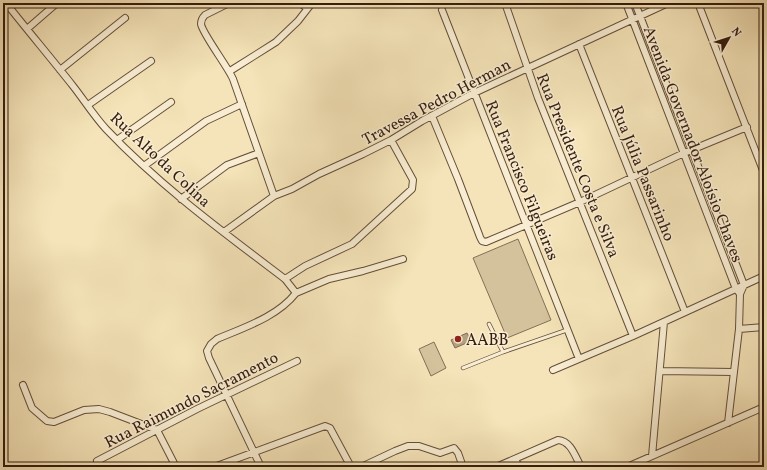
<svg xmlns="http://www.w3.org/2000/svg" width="767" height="470" viewBox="0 0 767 470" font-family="Vollkorn,serif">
  <rect width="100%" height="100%" fill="#f5e4b9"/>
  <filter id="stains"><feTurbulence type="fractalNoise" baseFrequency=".005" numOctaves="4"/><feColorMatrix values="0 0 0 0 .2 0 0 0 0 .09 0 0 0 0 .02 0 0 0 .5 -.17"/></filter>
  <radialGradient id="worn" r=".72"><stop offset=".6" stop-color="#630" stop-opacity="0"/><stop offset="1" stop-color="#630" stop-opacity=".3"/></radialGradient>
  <!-- green -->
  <path fill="#d4c29c" stroke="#846f55" d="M518 239 551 320 507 338 473 258Z
    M434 342 446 368 431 376 419 349Z"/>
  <!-- water -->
  <path fill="#b4a07f" stroke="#816b52" d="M467 333 471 341 455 348 451 340Z"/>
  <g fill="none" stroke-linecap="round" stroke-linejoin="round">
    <defs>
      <path id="service" d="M489 324 503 352
        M463 368 503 352 567 330"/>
      <path id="minor" d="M6 3C28 31 51 58 73 86 84 100 94 116 106 129 160 186 223 232 285 279L296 293C277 317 245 327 217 339L211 344 207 351 209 358 261 467
        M229 3 205 15C202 18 201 20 201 24 202 33 228 67 233 79L274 196
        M300 3 307 8
        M505 3 538 98 633 336
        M626 3 736 289 740 294
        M635 3 744 285 740 294 739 329 728 423
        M698 3 764 173
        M442 10 579 359
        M27 29 57 3
        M579 44 685 312
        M60 70 125 18
        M230 71 276 42 298 21 312 3
        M88 105 151 61
        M432 116 458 179 480 237 482 241 486 242 580 202 684 153 747 127
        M117 140 171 102
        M144 166 206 121 242 104
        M181 199 227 165 259 153
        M224 232 274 196 292 189 319 174 363 154 391 140 422 121 474 93 668 3
        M285 279 305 266 352 244 412 189 413 180 391 140
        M296 293 329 279 363 271 403 259
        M739 329 764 327
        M553 370 633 336 764 276
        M660 371 734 372
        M23 385 32 408 47 421 54 422 84 410 99 409 110 412 157 430 176 467
        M652 456 664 322
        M515 459 519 467
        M97 461 197 409 297 361
        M214 467 325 426 330 428 351 467
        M361 467 395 451 408 446H419L440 453 454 448 458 453 463 467
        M496 467 558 440C571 441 575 456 581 467
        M627 467 764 407"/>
    </defs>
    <!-- service casing -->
    <use href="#service" stroke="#654e39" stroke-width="4.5"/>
    <!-- minor casing -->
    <use href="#minor" stroke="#654e39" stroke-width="8"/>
    <!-- service -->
    <use href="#service" stroke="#f8edd2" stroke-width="3"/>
    <!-- minor -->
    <use href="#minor" stroke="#f8edd2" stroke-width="6"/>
  </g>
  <!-- markers -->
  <circle fill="#8f2418" stroke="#f8edd2" stroke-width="1.5" cx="458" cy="339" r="4"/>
  <g text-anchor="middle" stroke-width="3" stroke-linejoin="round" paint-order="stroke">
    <!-- street labels -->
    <g font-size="16" fill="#351c0e" stroke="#f8edd2">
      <text transform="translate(436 101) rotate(-28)" y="6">Travessa Pedro Herman</text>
      <text transform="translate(694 144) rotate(69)" y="6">Avenida Governador Aloísio Chaves</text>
      <text transform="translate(161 159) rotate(43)" y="6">Rua Alto da Colina</text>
      <text transform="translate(579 165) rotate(68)" y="6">Rua Presidente Costa e Silva</text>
      <text transform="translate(644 173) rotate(68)" y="6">Rua Júlia Passarinho</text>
      <text transform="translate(523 180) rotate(68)" y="6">Rua Francisco Filgueiras</text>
      <text transform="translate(191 399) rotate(-27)" y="6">Rua Raimundo Sacramento</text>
    </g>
    <!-- poi labels -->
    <g font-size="16" fill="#351c0e" stroke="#f8edd2" text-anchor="start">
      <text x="466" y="345">AABB</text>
    </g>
  </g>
  <!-- margin -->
  <rect width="767" height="470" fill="none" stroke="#f5e4b9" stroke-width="16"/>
  <rect x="4" y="4" width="759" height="462" fill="none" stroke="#351c0e" stroke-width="2"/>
  <rect x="8" y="8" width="751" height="454" fill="none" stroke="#351c0e"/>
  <!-- north arrow -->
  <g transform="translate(729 38) rotate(51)" stroke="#f8edd2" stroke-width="3" paint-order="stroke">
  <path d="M0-3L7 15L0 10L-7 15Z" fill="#351c0e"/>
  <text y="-6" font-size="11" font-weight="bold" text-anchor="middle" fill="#351c0e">N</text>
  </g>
  <rect width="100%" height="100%" filter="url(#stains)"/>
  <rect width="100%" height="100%" fill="url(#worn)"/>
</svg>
